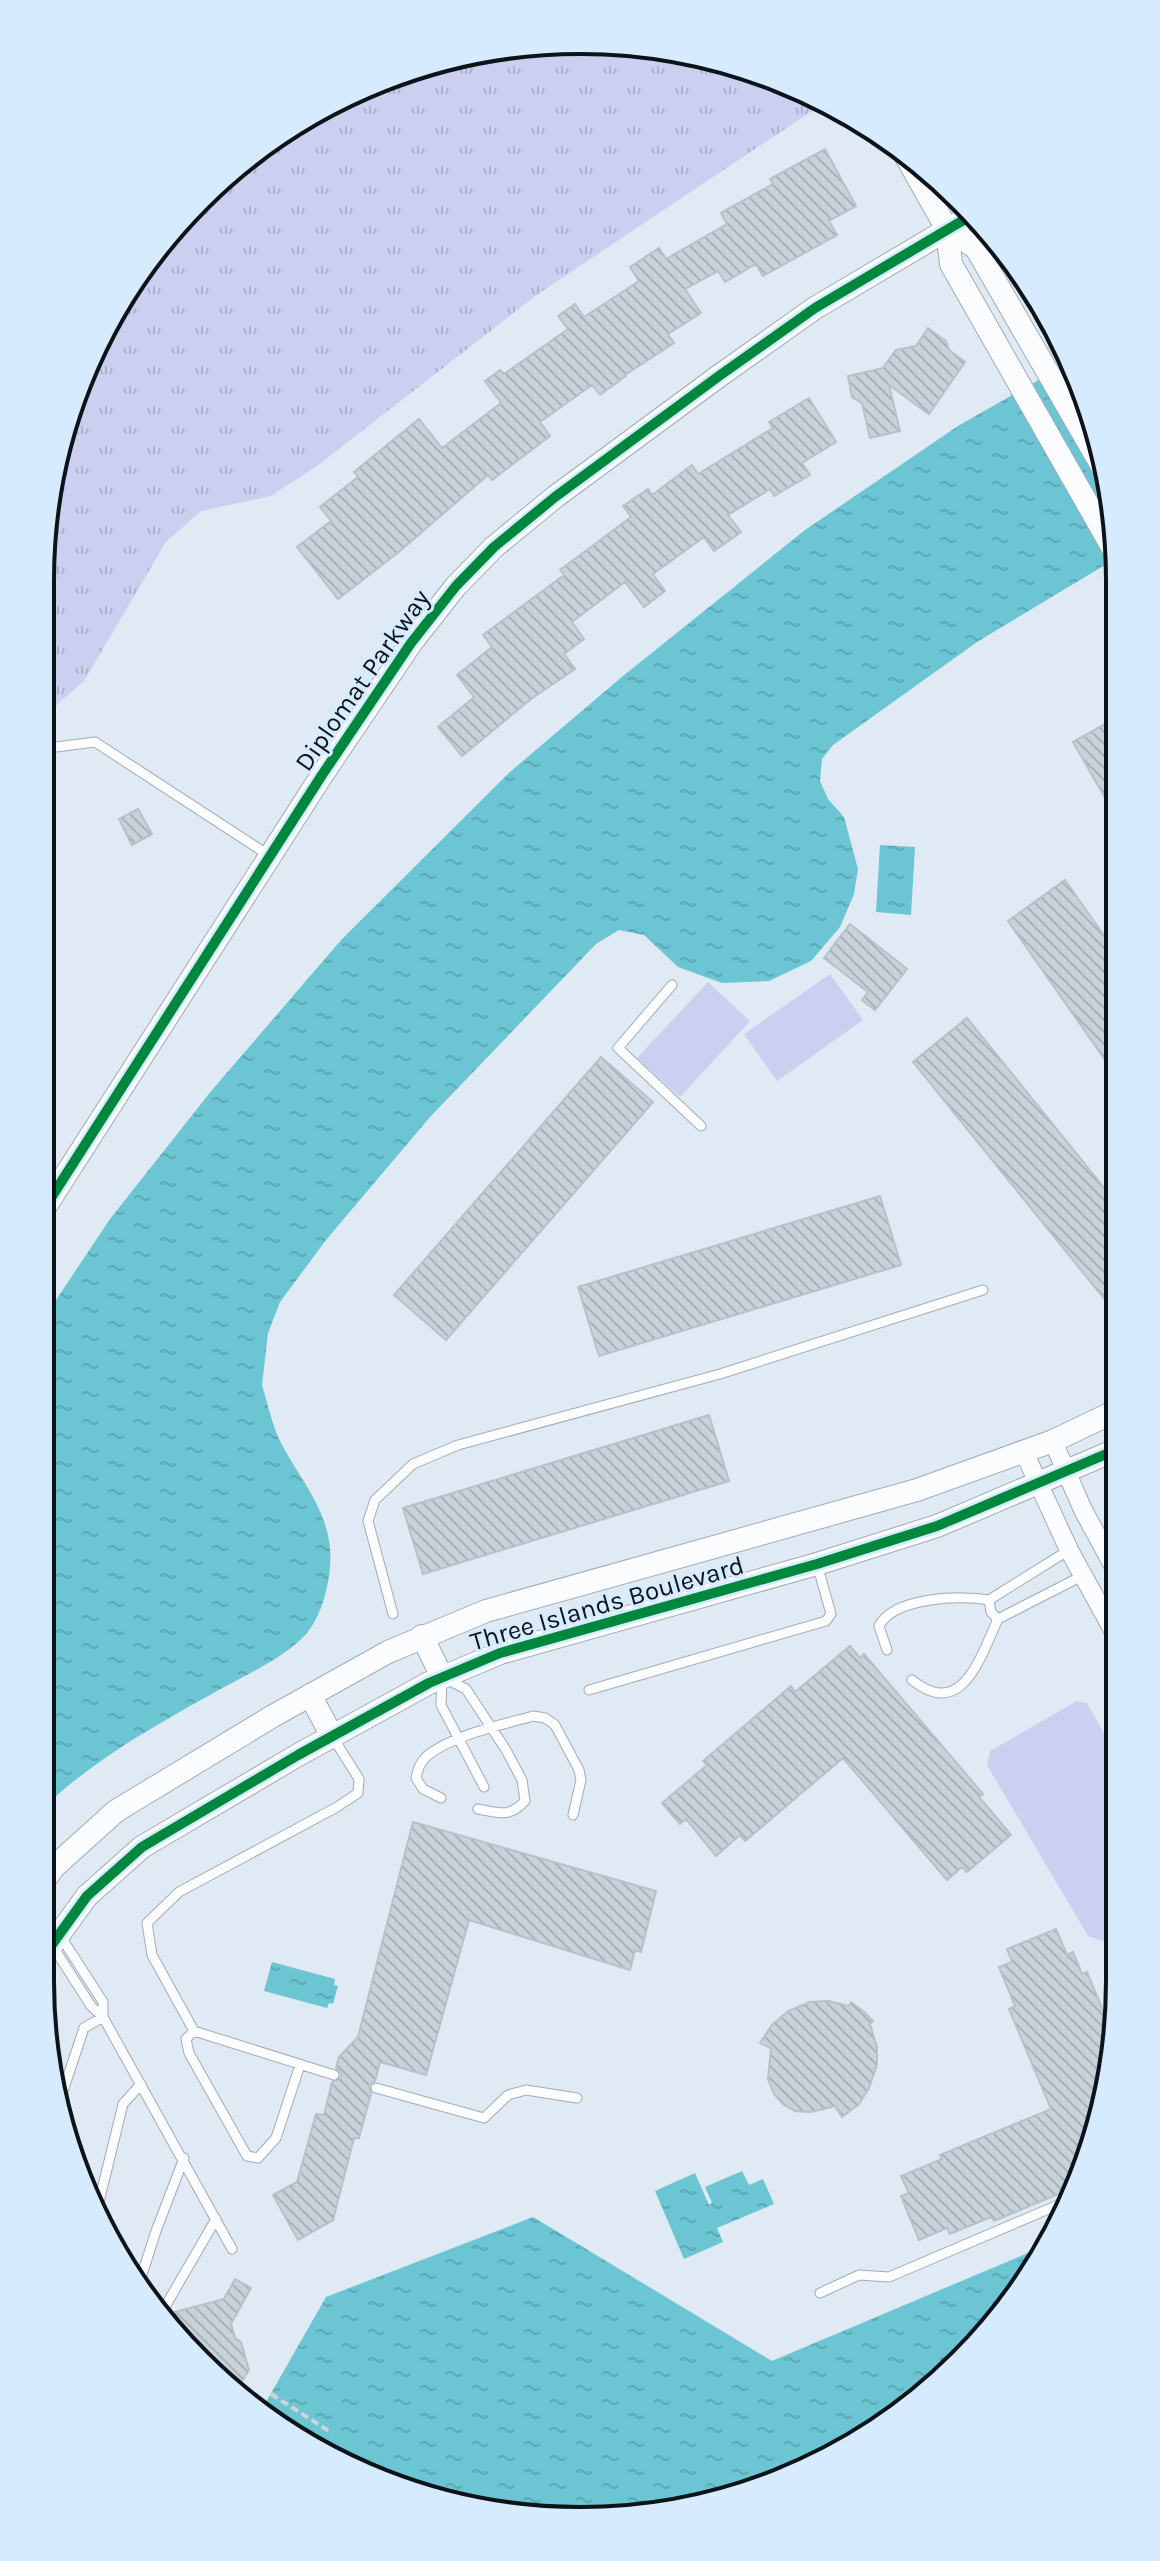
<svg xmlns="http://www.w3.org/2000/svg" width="1160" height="2561" viewBox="0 0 1160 2561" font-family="Karla,sans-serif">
  <defs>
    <pattern id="grass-tufts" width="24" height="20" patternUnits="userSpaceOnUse" patternTransform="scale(2)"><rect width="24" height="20" fill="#cbd0f0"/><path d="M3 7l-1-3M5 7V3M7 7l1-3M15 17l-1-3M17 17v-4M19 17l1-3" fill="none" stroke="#adb2cd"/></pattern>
    <pattern id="water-ripples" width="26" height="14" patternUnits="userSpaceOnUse" patternTransform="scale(2)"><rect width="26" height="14" fill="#6bc5d3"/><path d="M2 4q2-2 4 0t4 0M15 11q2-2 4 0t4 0" fill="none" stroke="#5ca8b5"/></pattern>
    <pattern id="building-back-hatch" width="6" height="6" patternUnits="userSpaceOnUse" patternTransform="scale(2)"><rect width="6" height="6" fill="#c8d2da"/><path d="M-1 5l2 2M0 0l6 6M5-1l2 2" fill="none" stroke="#abb3ba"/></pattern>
  </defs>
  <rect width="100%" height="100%" fill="#dfeaf5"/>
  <!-- grass -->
  <path fill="url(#grass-tufts)" d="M580 40C614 43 651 44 685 50 713 56 807 83 821 105L538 294 317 466 271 496 201 511 166 542 84 681 40 719V580L50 474 81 374 131 280 198 198 280 131 373 81 474 50Z"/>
  <!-- park -->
  <path fill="#cbd0f0" d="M830 974 863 1020 777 1081 744 1034Z
    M708 982 750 1021 680 1097 637 1058Z
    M1077 1701 1087 1703 1119 1760 1120 1930 1102 1941 1088 1936 987 1765 990 1751Z"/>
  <!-- water -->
  <path fill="url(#water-ripples)" d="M1072 361 1079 373 1115 509V559L977 642 833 745 822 759 820 781 828 799 844 817 858 869 854 894 840 927 811 961 769 981 722 983 678 967 644 935 619 930 596 944 430 1117 326 1240 280 1302 268 1333 262 1385 264 1392C268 1405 271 1419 276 1432 292 1470 322 1498 329 1541 334 1567 325 1612 307 1633 287 1657 238 1679 210 1695 150 1728 89 1763 40 1811V1324L110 1219 212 1090 342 939 510 772 623 676 805 530 958 426Z
    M880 845 915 847 911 915 876 912Z
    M272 1962 335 1979 334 1985 338 1986 333 2004 329 2003 327 2008 264 1991Z
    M742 2171 749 2185 763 2179 774 2204 717 2228 723 2242 684 2259 655 2191 695 2173 709 2205 712 2203 705 2187Z
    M533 2217 772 2361 1042 2247 986 2337 858 2442 801 2467V2471L753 2492 651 2516 475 2511 310 2449 262 2409 326 2297Z"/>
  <!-- building -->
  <path fill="url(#building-back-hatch)" stroke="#b6c1c8" stroke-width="2" d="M825 149 856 206 829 221 837 235 763 276 756 264 725 282 718 271 685 289 701 313 668 334 674 343 625 375 626 376 600 395 592 385 540 422 550 436 492 480 488 475 400 551 338 599 297 547 331 521 320 507 358 477 354 472 419 419 442 448 501 403 485 381 500 370 504 374 568 329 558 316 575 304 584 317 639 281 630 267 659 248 666 259 727 224 721 213 773 184 770 179Z
    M928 328 946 341 949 350 965 362 929 414 889 385 900 431 870 438 862 403 852 397 848 376 883 368 896 350 916 346Z
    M809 398 836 442 802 463 810 475 774 496 770 489 728 515 741 532 714 551 704 537 653 574 665 591 644 607 625 582 572 622 584 639 564 654 575 669 531 699 462 756 438 727 474 697 457 675 492 647 483 635 564 575 560 570 631 517 623 506 648 489 652 495 692 465 698 474 773 428 769 422Z
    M1116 718V817L1073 742Z
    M138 809 152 834 132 845 119 819Z
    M1065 880 1117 954V1077L1008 921Z
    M850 924 907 969 875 1010 862 1000 868 992 824 958Z
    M967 1018 1118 1205V1316L913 1062Z
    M601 1057 653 1102 446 1340 394 1295Z
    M880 1196 901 1265 599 1356 578 1287Z
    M709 1415 729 1481 423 1574 403 1508Z
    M850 1646 860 1658 864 1654 983 1794 979 1797 1011 1835 967 1872 962 1867 947 1880 843 1758 745 1841 740 1835 716 1856 686 1819 680 1824 662 1803 707 1765 703 1761 791 1686 795 1692Z
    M413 1822 656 1891 641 1952 635 1950 630 1970 469 1920 426 2075 380 2062 375 2081 369 2085 371 2094 359 2138H354L333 2220 298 2240 273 2195 297 2182 316 2114 324 2115 332 2082 341 2078V2073L336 2068 339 2057 358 2037Z
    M1056 1929 1067 1955 1073 1952 1082 1974 1087 1972 1114 2037 1110 2087 1080 2185 994 2221 991 2217 950 2234 947 2228 919 2240 901 2196 909 2193 901 2176 942 2159 940 2155 1051 2109 1009 2009 1015 2006 999 1967 1012 1962 1007 1949Z
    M828 2001 849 2006 851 2002 863 2011 873 2021 870 2024 877 2048V2064L869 2088 859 2104 842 2117 835 2106 811 2112 795 2111 784 2105 774 2094 768 2079 771 2048 760 2043 772 2025 788 2011 810 2002Z
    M235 2279 251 2288 231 2324 235 2338 241 2342 249 2370 237 2389 173 2335 179 2326 175 2312 224 2299Z"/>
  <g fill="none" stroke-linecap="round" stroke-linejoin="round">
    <defs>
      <path id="service" d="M40 749 95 742 270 856
        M672 985 618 1048 701 1126
        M1069 1550 989 1600 991 1612 998 1619 1082 1576
        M393 1614 368 1521 375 1500 413 1464 458 1445 720 1374 983 1290
        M887 1650 879 1626C894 1597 960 1595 989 1600
        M912 1680C963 1721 981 1655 998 1619
        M589 1690 826 1621 831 1614 817 1564
        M332 1736 359 1779 358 1793 337 1807 179 1892 147 1923 152 1955 194 2031 334 2075
        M441 1798 423 1789 416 1778C418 1769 420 1762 427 1756 452 1735 502 1725 533 1716L545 1718 555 1725 579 1770 581 1780 573 1815
        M478 1809C500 1813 509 1818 525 1801L522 1780 506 1750 466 1689 442 1677 441 1705 484 1787
        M52 1945 91 2006 103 2017V2002L61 1937
        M194 2031 186 2039 189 2053 247 2156 258 2158 276 2138 300 2065
        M376 2088 484 2118 508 2095 526 2090 577 2098
        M60 2100 84 2028 103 2017 232 2249
        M96 2214 123 2104 141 2084
        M138 2287 156 2231 184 2158
        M820 2293 859 2275 889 2277 1072 2199
        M159 2317 216 2219"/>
      <path id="minor" d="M1053 1441 1083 1510 1119 1576
        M1024 1452 1069 1550 1119 1641"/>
      <path id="tertiary" d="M900 146 947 229 951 264 1115 552
        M947 229 976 248 1106 473
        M40 1215 322 775 411 643 456 586 494 547 555 497 719 376 815 308 972 215
        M422 1636 442 1677
        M310 1695 332 1736
        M40 1886 54 1867 116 1811 273 1716 388 1652 486 1611 917 1490 1053 1441 1118 1410
        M40 1961 87 1896 142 1847 298 1755 429 1683 500 1653 817 1564 937 1526 1118 1449"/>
    </defs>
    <!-- service casing -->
    <use href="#service" stroke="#a2abb4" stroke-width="11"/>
    <!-- minor casing -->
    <use href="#minor" stroke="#a2abb4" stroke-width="20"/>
    <!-- tertiary casing -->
    <use href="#tertiary" stroke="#a2abb4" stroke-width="24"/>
    <!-- path -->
    <path stroke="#d1d4d6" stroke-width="4" stroke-dasharray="8 4" stroke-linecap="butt" d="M271 2394 332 2433"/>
    <!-- service -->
    <use href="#service" stroke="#fafcfe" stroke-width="9"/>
    <!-- minor -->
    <use href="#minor" stroke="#fafcfe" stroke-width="18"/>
    <!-- tertiary -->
    <use href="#tertiary" stroke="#fafcfe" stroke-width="22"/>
    <defs>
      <path id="cycleway" d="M40 1215 322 775 411 643 456 586 494 547 555 497 719 376 815 308 972 215
        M40 1961 87 1896 142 1847 298 1755 429 1683 500 1653 817 1564 937 1526 1118 1449"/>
    </defs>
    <!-- cycleway casing -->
    <use href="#cycleway" stroke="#d6ebfe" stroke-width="15"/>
    <!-- cycleway -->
    <use href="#cycleway" stroke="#00873e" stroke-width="10"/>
  </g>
  <g text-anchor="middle" stroke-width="6" stroke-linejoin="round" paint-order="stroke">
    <!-- street labels -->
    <g font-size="26" fill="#0c1319" stroke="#d6ebfe">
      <text transform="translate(362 680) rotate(-55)" y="9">Diplomat Parkway</text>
      <text transform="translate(607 1603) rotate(-16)" y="9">Three Islands Boulevard</text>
    </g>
  </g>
  <!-- crop -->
  <path d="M0 0H1160V2561H0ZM580 54H580A526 526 0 0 1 1106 580V1981A526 526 0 0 1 580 2507H580A526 526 0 0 1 54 1981V580A526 526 0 0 1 580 54Z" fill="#d6ebfe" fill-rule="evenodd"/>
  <path fill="none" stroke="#0c1319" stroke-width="4" d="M580 54H580A526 526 0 0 1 1106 580V1981A526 526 0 0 1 580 2507H580A526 526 0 0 1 54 1981V580A526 526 0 0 1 580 54Z"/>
</svg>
